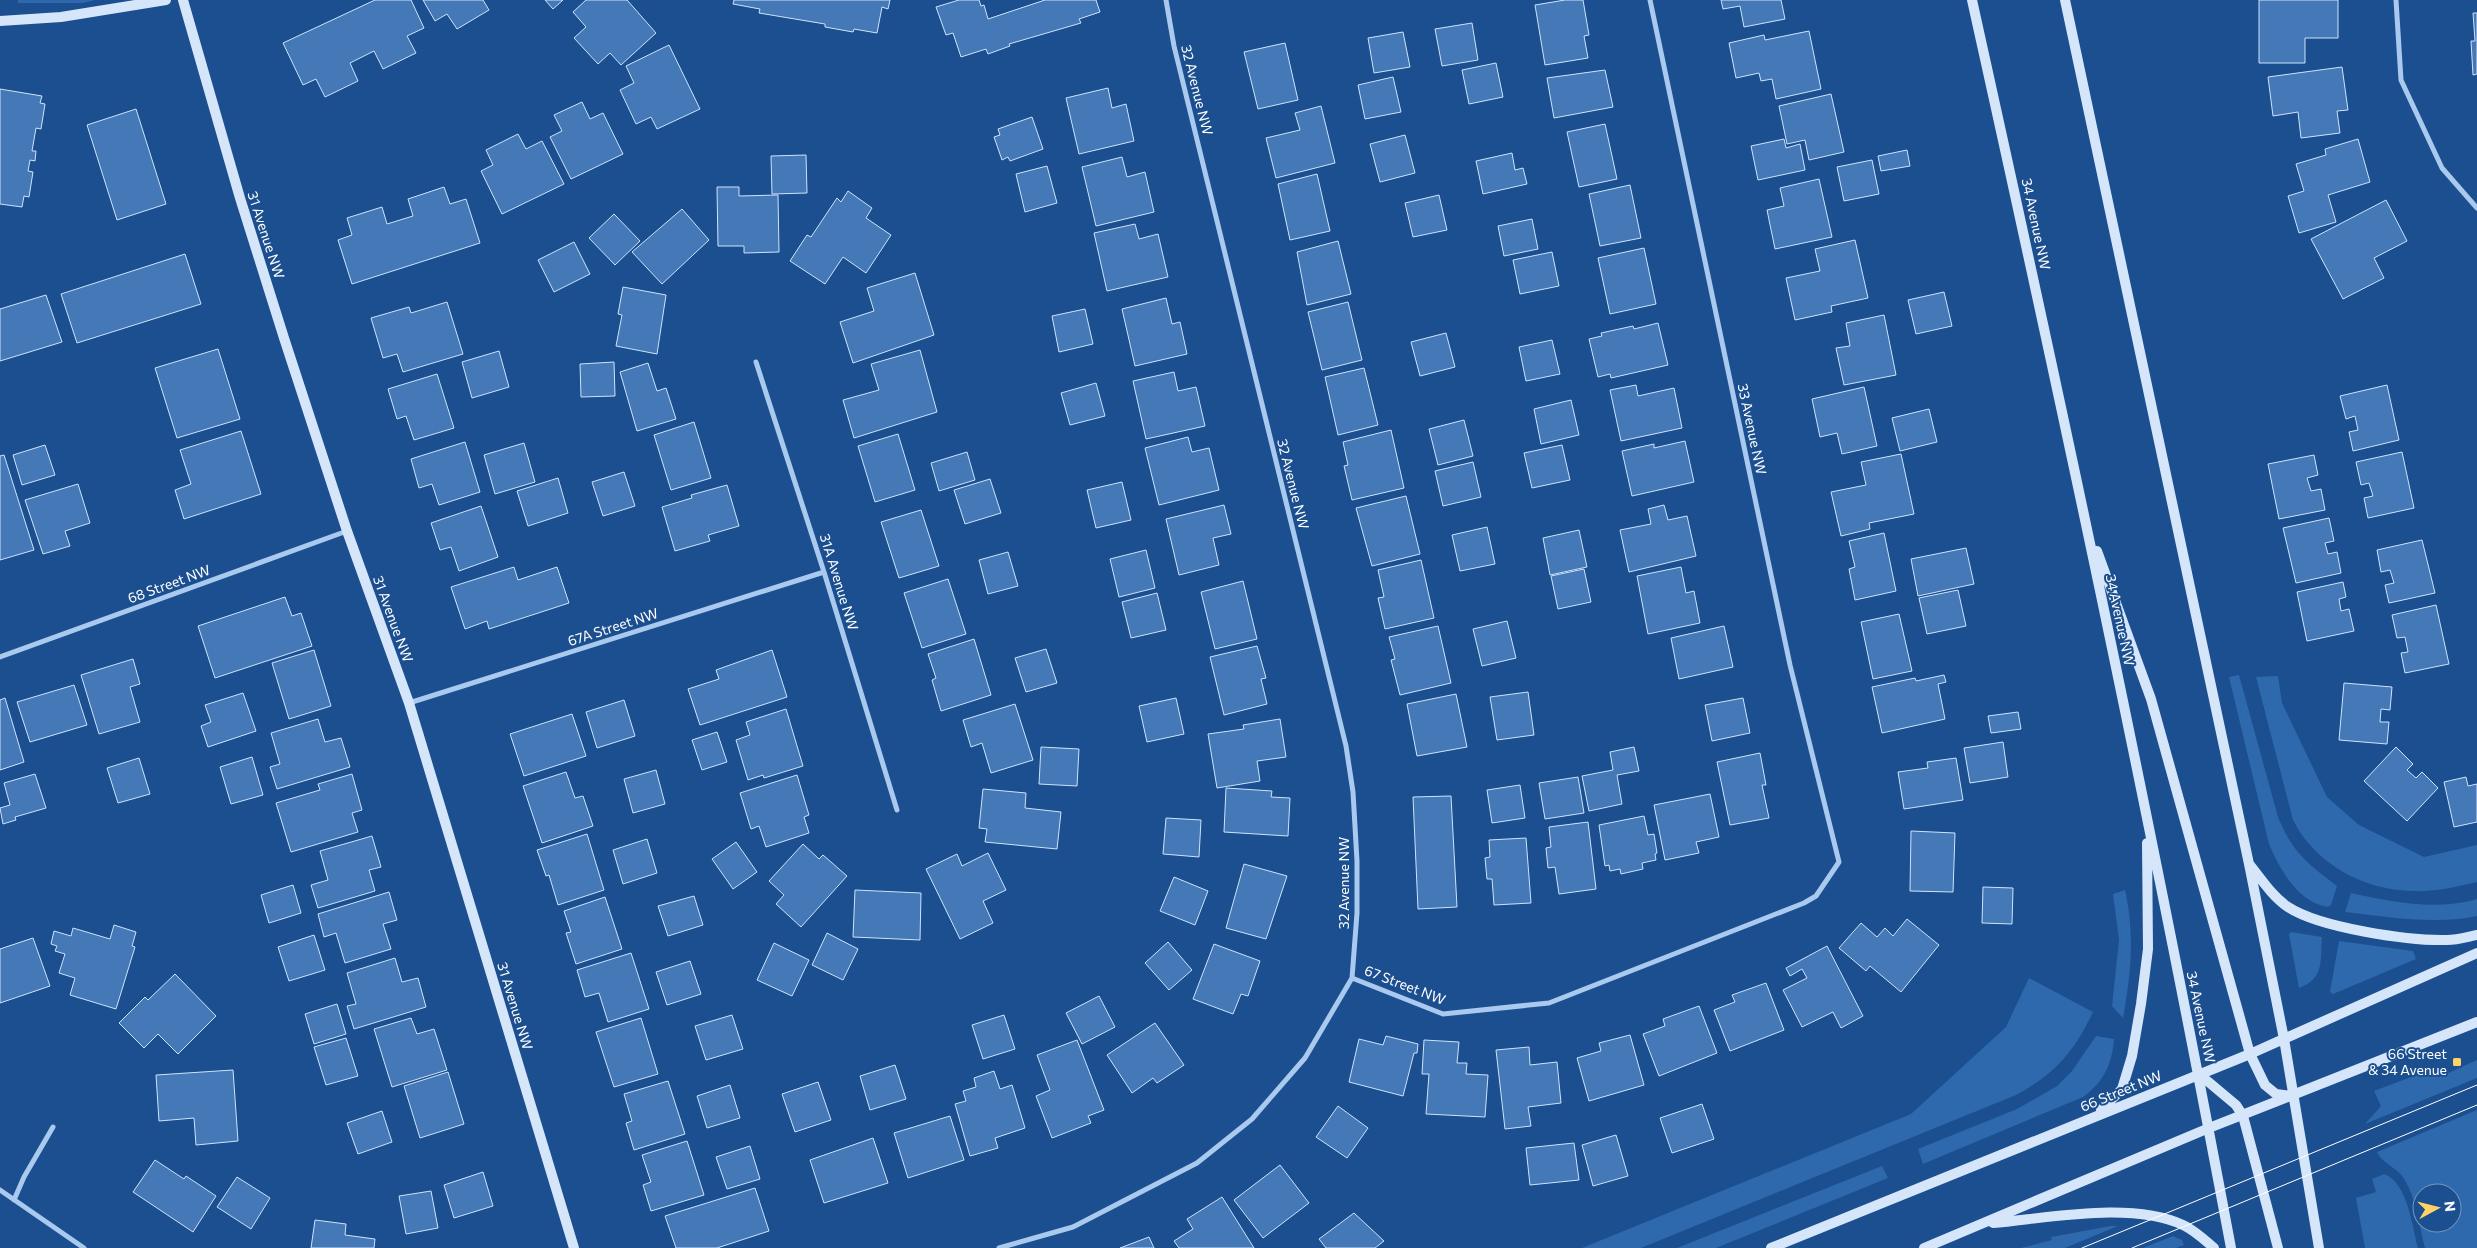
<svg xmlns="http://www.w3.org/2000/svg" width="2477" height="1248" viewBox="0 0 2477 1248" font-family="Commissioner,sans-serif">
  <rect width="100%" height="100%" fill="#1b4f8f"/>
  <!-- green -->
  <path fill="#2e69ad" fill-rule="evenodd" d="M18 0H95L83 3H18Z
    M2239 675 2278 817C2293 853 2307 863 2337 886L2331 905 2328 907C2298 902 2280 870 2269 844L2229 677Z
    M2278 676 2282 703 2327 797 2359 825 2424 857 2477 845V882C2456 887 2434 892 2412 891 2364 890 2315 864 2293 820L2256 677Z
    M2125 890C2135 935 2131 974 2123 1018L2112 1006 2119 940 2113 894Z
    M2351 893C2392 902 2435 911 2477 899V916C2434 925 2389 917 2345 912Z
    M2291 932 2322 937C2320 961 2325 978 2299 988L2289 934Z
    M2339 941 2413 951 2416 959 2333 994 2330 992Z
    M2029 978 2093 1012C2074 1052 2055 1074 2016 1095L1641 1248H1582L1911 1114 2006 1027Z
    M2096 1036 2114 1039C2112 1064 2104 1082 2083 1097L1923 1164 1918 1149 2017 1109 2057 1086 2072 1071Z
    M2477 1060V1078L2365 1124 2381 1106 2374 1091 2440 1066 2444 1075Z
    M2477 1110V1248H2425C2419 1225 2416 1195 2402 1176 2394 1166 2382 1163 2377 1152ZM2422 1193H2452V1223H2422Z
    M1882 1166 1888 1178 1716 1248H1677Z
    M2384 1174C2408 1183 2412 1226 2418 1248H2365L2356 1198 2376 1192 2372 1179Z
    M2111 1226H2118L2065 1248H2021L2052 1240 2051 1237Z
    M2173 1236 2182 1240 2184 1245 2176 1248H2143Z"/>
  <!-- building -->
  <path fill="#4478b7" stroke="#cfe3fa" d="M375 0H411L424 28 407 36 416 53 383 69 374 51 350 63 358 81 325 97 316 79 303 85 283 43Z
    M423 0H483L489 10 457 29 447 14 435 21Z
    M545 0H563L553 9Z
    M586 0H627L656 33 621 65 610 53 598 64 574 38 586 27 573 12Z
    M734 0H890L888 9 882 7 877 33 854 29 853 32 825 27V24L759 13 760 9 733 4Z
    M959 0H979L981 6 984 5 988 19 1045 0H1096L1100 12 1079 19 1081 23 1009 44 1010 46 988 54 986 49 961 57 953 33 946 35 936 7Z
    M1565 0H1583L1589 35 1584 36 1588 58 1545 65 1535 5Z
    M1721 0H1781L1785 19 1744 27 1740 6 1723 9Z
    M2259 0H2338V38H2305V63H2259Z
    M2473 13H2477V74L2473 75 2471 41H2475Z
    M1472 23 1478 60 1442 66 1435 29Z
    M1809 31 1821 89 1776 99 1772 79 1761 81 1759 73 1736 78 1729 43 1764 35 1765 40Z
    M1403 32 1410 67 1374 73 1368 38Z
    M1285 43 1298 100 1258 109 1244 52Z
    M669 45 700 109 657 129 651 117 636 124 620 90 634 83 626 66Z
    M1496 63 1503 97 1469 104 1462 70Z
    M2342 67 2348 110 2337 111 2340 133 2301 138 2298 112 2273 116 2268 77Z
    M1605 70 1613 107 1554 118 1547 78Z
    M1393 77 1401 112 1365 119 1358 85Z
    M1108 88 1112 108 1126 104 1134 141 1079 154 1066 98Z
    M0 89 42 96 40 103 45 104 41 129 36 128 32 151H36L35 161 30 160 28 171 33 172 29 197 24 196 22 207 0 204Z
    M1831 94 1844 152 1809 160 1805 140 1787 144 1779 106Z
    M582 102 590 119 603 113 623 154 571 179 550 137 562 131 554 115Z
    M1321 106 1335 163 1276 178 1266 138 1300 130 1295 113Z
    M136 109 166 204 117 220 87 125Z
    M1032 117 1043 149 1010 161 1008 157 1002 160 994 137 1000 135 998 129Z
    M1605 124 1617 179 1579 187 1567 132Z
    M518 134 526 149 542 141 564 184 502 214 481 171 493 165 486 150Z
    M1405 135 1415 173 1380 182 1370 144Z
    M1784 139 1786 148 1800 144 1805 170 1758 180 1751 146Z
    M2358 139 2370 182 2328 195 2336 222 2299 233 2288 196 2304 191 2296 164 2326 155 2325 149Z
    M1907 150 1910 166 1881 171 1878 156Z
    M1512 153 1515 170 1523 168 1527 184 1483 194 1476 161Z
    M806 155 807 193 772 194 771 156Z
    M1122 157 1127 177 1145 172 1154 212 1096 226 1082 167Z
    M1872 160 1879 194 1844 201 1837 167Z
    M1047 166 1057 203 1025 212 1016 174Z
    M1317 174 1330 231 1290 240 1278 184Z
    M1819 179 1832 237 1775 249 1767 210 1784 206 1780 188Z
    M1630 185 1641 238 1600 246 1589 194Z
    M444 187 450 204 466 199 480 243 352 284 338 240 352 235 347 218 382 207 387 224 413 216 408 199Z
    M717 187H739V196L778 195 779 252 744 253V246H718Z
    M848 191 872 208 866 218 891 235 866 273 843 257 825 284 790 261 807 235 811 237 837 198 841 202Z
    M1439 195 1447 230 1413 237 1405 203Z
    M2386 200 2407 241 2374 258 2384 278 2343 299 2311 239Z
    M682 209 709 240 662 284 632 252Z
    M614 214 640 241 615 265 589 238Z
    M1532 219 1538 249 1504 256 1498 226Z
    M1135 224 1139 239 1158 234 1168 277 1107 291 1094 233Z
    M1855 240 1868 298 1831 306 1832 312 1795 320 1786 278 1820 271 1815 249Z
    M1338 241 1351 294 1307 305 1297 252Z
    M574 242 590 274 554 292 538 260Z
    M1644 248 1656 304 1610 314 1598 258Z
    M1552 252 1559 286 1520 294 1513 260Z
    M185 254 201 304 77 343 61 294Z
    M915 273 934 335 853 363 840 322 874 311 867 288Z
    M623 287 666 295 657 354 616 346 622 315 618 314Z
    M1944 292 1952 326 1916 334 1908 300Z
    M46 295 62 342 0 361V309Z
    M1166 298 1172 324 1180 322 1187 354 1135 366 1122 309Z
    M447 302 463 354 403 372 397 354 383 358 371 318 409 307 411 313Z
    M1348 302 1362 360 1322 370 1308 312Z
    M1085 309 1093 344 1059 352 1052 316Z
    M1884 315 1896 375 1844 385 1836 348 1850 346 1846 323Z
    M1658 323 1668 365 1611 378 1610 374 1598 377 1589 339 1602 336 1601 333 1633 326 1634 329Z
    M1446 333 1455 367 1420 376 1411 342Z
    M1552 340 1560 374 1526 381 1519 347Z
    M218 349 240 419 177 438 155 368Z
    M920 350 937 412 854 438 843 400 879 390 871 364Z
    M499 351 509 387 472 398 462 362Z
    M614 362 615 396 581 397 580 364Z
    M648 363 657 391 666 388 676 419 637 431 620 372Z
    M1364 368 1378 425 1338 435 1325 377Z
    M1174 372 1178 391 1196 387 1205 426 1146 439 1133 381Z
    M437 374 454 428 414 440 406 416 397 419 388 389Z
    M1096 383 1105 416 1070 425 1061 393Z
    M1636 385 1638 396 1674 388 1682 428 1621 441 1610 390Z
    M2387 385 2399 440 2353 451 2349 432 2358 430 2355 416 2346 419 2340 396Z
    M1864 387 1877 446 1842 454 1837 433 1820 437 1812 399Z
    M1571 400 1579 435 1541 444 1534 409Z
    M1929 409 1937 442 1900 451 1892 418Z
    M1464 420 1473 456 1438 465 1429 429Z
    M694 422 711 478 671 490 654 435Z
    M1391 430 1404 488 1352 500 1344 466 1348 465 1343 442Z
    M241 431 261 494 184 519 175 490 191 484 180 450Z
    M898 434 915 490 875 502 858 446Z
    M1188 437 1192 452 1209 448 1219 490 1159 505 1145 448Z
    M1685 441 1694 482 1632 496 1622 451 1654 444V448Z
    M465 442 480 492 439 505 432 484 419 488 411 459Z
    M524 443 535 482 495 494 484 455Z
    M45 445 55 475 22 485 13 455Z
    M1562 445 1570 480 1532 488 1524 453Z
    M967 452 975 480 939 491 931 463Z
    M2402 452 2414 508 2368 518 2364 498 2373 496 2369 483 2361 485 2356 462Z
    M1901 454 1914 514 1869 523 1870 529 1841 536 1831 492 1866 485 1861 462Z
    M4 455 34 550 0 560V456Z
    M2314 455 2318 475 2307 478 2311 491 2321 489 2325 510 2279 519 2268 464Z
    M1473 462 1481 497 1443 506 1435 471Z
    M624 472 635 506 603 516 592 482Z
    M558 478 568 513 528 526 517 491Z
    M990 479 1001 513 965 524 954 490Z
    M1122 482 1131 520 1096 528 1087 490Z
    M78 484 90 523 65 531 70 546 43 554 25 500Z
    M727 485 739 526 708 535 710 541 675 551 662 507 692 498 691 495Z
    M1406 496 1420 554 1372 566 1356 508Z
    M1224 505 1231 534 1213 538 1219 565 1179 575 1166 519Z
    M1664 505 1668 520 1687 516 1696 556 1629 572 1620 530 1651 524 1648 509Z
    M481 506 498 557 459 571 451 547 440 550 431 523Z
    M921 510 939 566 899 578 881 522Z
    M2329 518 2334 541 2325 543 2328 554 2337 552 2341 573 2296 583 2283 528Z
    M1487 527 1495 564 1460 571 1452 535Z
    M1579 530 1587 567 1550 575 1543 538Z
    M1884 533 1896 591 1855 600 1849 569 1855 567 1849 541Z
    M2422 540 2435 593 2389 603 2385 585 2394 583 2390 570 2381 572 2377 550Z
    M1966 548 1974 584 1918 596 1911 559Z
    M1146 550 1155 588 1119 597 1110 559Z
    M1008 552 1018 586 988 594 979 560Z
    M1421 560 1434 618 1385 629 1378 598 1384 597 1378 570Z
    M514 567 518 580 557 567 569 603 489 629 487 621 465 629 451 587Z
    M1681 567 1686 593 1694 591 1700 623 1648 634 1637 576Z
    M1584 569 1591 602 1558 609 1551 576Z
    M948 579 966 634 922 648 904 593Z
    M1243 581 1257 639 1215 649 1201 592Z
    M2343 582 2346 597 2339 599 2341 611 2349 609 2354 631 2307 641 2297 592Z
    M1958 590 1966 626 1927 634 1919 598Z
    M1157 593 1166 630 1131 638 1122 602Z
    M285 597 292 616 301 613 312 646 215 678 198 626Z
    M2436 605 2449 664 2405 673 2401 653 2408 652 2405 637 2397 638 2392 615Z
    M1899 614 1912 671 1873 679 1861 622Z
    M1507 621 1516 658 1482 666 1473 629Z
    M1438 626 1451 683 1400 695 1391 660 1395 659 1389 637Z
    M1724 626 1733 667 1679 679 1671 638Z
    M974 639 991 695 941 711 932 680 936 678 928 654Z
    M1257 646 1266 678 1261 679 1267 704 1224 715 1210 657Z
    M1046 649 1057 683 1026 692 1015 658Z
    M314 650 331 706 289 719 272 663Z
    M772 650 787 697 700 725 688 689 719 679 716 670Z
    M133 659 140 684 130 687 140 722 99 734 81 675Z
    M1944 675 1946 682 1938 684 1945 719 1882 733 1872 687 1915 678 1916 681Z
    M2344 683 2392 687 2390 710 2381 709 2380 722H2389L2387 744 2339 740Z
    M74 685 87 725 30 742 17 702Z
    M1528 692 1534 735 1497 740 1490 697Z
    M243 693 256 731 208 747 201 726 211 722 205 705Z
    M1456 694 1467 747 1417 756 1407 704Z
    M5 698 24 762 0 770V700Z
    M1176 698 1184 734 1147 742 1139 706Z
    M1743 698 1750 733 1712 741 1705 705Z
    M624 700 635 736 597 748 586 712Z
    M1015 704 1033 760 991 773 982 743 971 747 963 720Z
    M786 709 803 766 764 778 763 775 748 780 736 740 750 735 746 722Z
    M2018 712 2021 729 1991 733 1988 716Z
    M572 714 586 756 524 776 510 734Z
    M318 719 325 742 341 738 350 767 277 789 270 767 280 764 271 733Z
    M1280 719 1286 757 1257 761 1260 781 1217 788 1208 734 1244 729 1243 725Z
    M717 732 727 762 702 770 692 740Z
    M2003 742 2008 777 1970 783 1964 748Z
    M1041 747 1079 749 1077 786 1039 784Z
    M1634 747 1639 771 1617 775 1622 804 1589 811 1582 776 1613 770 1610 752Z
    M2396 747 2413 764 2407 770 2416 778 2422 772 2438 788 2407 821 2364 781Z
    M1760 753 1766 785H1762L1769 818 1730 825 1717 762Z
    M252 757 263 795 231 804 220 767Z
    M139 758 150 794 118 803 107 768Z
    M1956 758 1963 800 1904 809 1898 772 1928 768 1927 762Z
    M656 770 665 804 633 813 624 779Z
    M566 772 575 798 583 796 593 826 542 843 523 786Z
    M35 774 46 808 15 817 16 820 3 824 0 808 10 805 4 783Z
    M352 774 362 810 352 813 358 832 291 852 276 803 320 790 318 784Z
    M797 775 809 815 804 817 809 833 766 847 759 826 751 829 740 793Z
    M1578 777 1584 813 1545 819 1539 783Z
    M2466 777 2468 786 2477 784V822L2454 827 2444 782Z
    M1520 785 1525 818 1492 823 1487 790Z
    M1226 788 1272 791 1271 797 1290 798 1288 836 1224 832Z
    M983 789 1026 793 1025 808 1061 812 1057 849 985 842 987 829 979 828Z
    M1710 794 1719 837 1696 842 1699 853 1665 860 1654 805Z
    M1451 796 1457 907 1418 909 1413 797Z
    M1644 816 1648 835 1654 834 1657 853 1655 854 1656 860 1642 863 1643 869 1621 874 1620 869 1610 871 1609 865 1605 866 1599 825Z
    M1166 818 1201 820 1199 857 1163 854Z
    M1588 822 1596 889 1559 894 1555 867 1548 868 1546 848 1551 847 1549 827Z
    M1911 831 1955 833 1953 892 1910 891Z
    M587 834 604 890 558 905 549 875 546 876 537 850Z
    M372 836 381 867 369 870 375 891 318 908 311 885 328 880 320 851Z
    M1526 838 1531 903 1494 905 1492 879H1487L1485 858 1490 857 1489 840Z
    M647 839 657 873 623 884 613 850Z
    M736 842 757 872 733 889 712 859Z
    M803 844 819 859 823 855 847 876 801 927 776 904 784 895 769 881Z
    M988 853 1006 890 983 901 993 923 960 939 926 869 957 854 962 866Z
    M1244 864 1287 876 1266 939 1226 928Z
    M1174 877 1208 891 1195 925 1160 911Z
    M293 885 301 913 269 923 261 895Z
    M1983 887 2013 888 2012 924 1982 923Z
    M855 890 921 893 920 940 853 937Z
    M389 892 397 920 383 924 391 949 345 963 336 933 324 937 318 914Z
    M694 896 703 925 668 936 658 906Z
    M605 897 622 949 576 964 566 933 571 932 564 911Z
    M1907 919 1939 945 1901 992 1870 966 1866 971 1839 948 1861 923 1877 937 1885 928 1893 936Z
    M114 925 136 932 132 946 135 947 116 1009 70 995 75 978 59 973 65 954 55 951 57 946 51 944 54 931 71 936 73 928 110 939Z
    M827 933 858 949 843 980 812 965Z
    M314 935 325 970 289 981 278 947Z
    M33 938 50 986 0 1003V949Z
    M1168 942 1192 970 1169 990 1145 963Z
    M774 943 809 960 792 996 757 980Z
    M1214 944 1260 961 1248 996 1241 994 1233 1014 1193 999Z
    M1827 946 1863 1016 1841 1028 1833 1012 1802 1027 1783 990 1807 978 1802 969 1790 976 1786 968Z
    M631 953 649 1009 608 1022 599 993 585 997 577 970Z
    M395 958 402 982 418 978 426 1007 354 1029 347 1006 356 1004 347 973Z
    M690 961 701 994 667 1005 656 972Z
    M175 974 216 1016 178 1054 158 1034 144 1048 119 1023 145 997 148 1000Z
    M1766 983 1784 1030 1730 1051 1714 1010 1735 1002 1732 995Z
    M1099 996 1115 1027 1082 1044 1066 1013Z
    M337 1004 346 1034 314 1044 305 1014Z
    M1699 1006 1717 1053 1659 1076 1643 1034 1665 1026 1663 1019Z
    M732 1015 743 1049 706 1060 695 1026Z
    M1004 1015 1015 1049 983 1059 972 1025Z
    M411 1018 417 1034 434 1029 447 1070 392 1087 374 1029Z
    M641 1018 658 1074 614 1087 596 1032Z
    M1155 1023 1184 1065 1157 1083 1153 1078 1132 1093 1107 1055Z
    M1630 1035 1644 1085 1589 1101 1577 1058 1601 1051 1599 1043Z
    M1386 1036 1418 1044 1417 1053H1414L1403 1096 1349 1082 1359 1039 1383 1045Z
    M346 1038 358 1076 326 1085 314 1047Z
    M1077 1040 1104 1110 1088 1116 1091 1123 1052 1138 1036 1096 1050 1090 1037 1055Z
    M1424 1040 1459 1042 1457 1063H1467L1466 1074 1488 1075 1485 1117 1426 1114 1429 1074H1422Z
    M1529 1047 1530 1065 1557 1062 1561 1103 1528 1107 1531 1126 1505 1129 1496 1050Z
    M895 1065 906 1099 870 1110 860 1076Z
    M233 1070 238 1141 196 1145 194 1118 159 1121 156 1075Z
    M994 1071 1000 1089 1012 1085 1025 1128 995 1138 998 1148 970 1156 955 1104 966 1101 963 1091 976 1087 974 1078Z
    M448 1072 464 1124 420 1138 404 1086Z
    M668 1081 685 1134 634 1150 626 1123 632 1121 624 1094Z
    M818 1082 831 1120 795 1132 782 1094Z
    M730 1085 740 1118 707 1128 697 1096Z
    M1702 1104 1714 1139 1672 1153 1660 1118Z
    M1338 1106 1368 1128 1347 1158 1316 1137Z
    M382 1111 392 1142 358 1154 347 1123Z
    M950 1116 964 1160 908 1178 894 1133Z
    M1616 1135 1628 1176 1593 1186 1582 1145Z
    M873 1138 888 1183 824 1203 810 1160Z
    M687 1141 704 1195 651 1211 643 1185 651 1182 642 1155Z
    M1574 1143 1579 1180 1530 1185 1526 1148Z
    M750 1146 760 1179 727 1189 716 1157Z
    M155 1160 184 1179 186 1176 216 1196 193 1232 133 1192Z
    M1280 1165 1309 1203 1263 1238 1234 1200Z
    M483 1172 493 1206 454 1218 444 1185Z
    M237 1177 270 1198 251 1229 217 1207Z
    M755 1188 769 1231 717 1248H676L665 1216Z
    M431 1191 438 1228 406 1234 399 1196Z
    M1222 1197 1254 1248H1179L1174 1241 1193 1229 1187 1219Z
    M1354 1213 1384 1241 1375 1248H1326L1319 1239Z
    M315 1220 346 1224 345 1235 375 1239 374 1248H311Z
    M1149 1237 1154 1248H1120Z"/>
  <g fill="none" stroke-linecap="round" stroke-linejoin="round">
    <!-- street -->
    <path stroke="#a9c9ee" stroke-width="5" d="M2396 0 2401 80 2442 168 2477 208
      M756 362 824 572 897 810
      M0 657 347 531
      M409 703 824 572
      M1352 978 1443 1014 1549 1003 1804 903 1816 896 1839 862 1790 665 1650 0
      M0 1190 84 1248
      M14 1200 24 1177 53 1127
      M999 1248 1073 1227 1197 1163 1252 1119 1305 1058 1352 978 1357 913V861L1353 792 1346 746 1174 46 1166 0"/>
    <!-- secondary -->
    <path stroke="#d6e6fa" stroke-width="10" d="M183 0 240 198 284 338 347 531 409 703 574 1248
      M1972 0C2064 415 2153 830 2231 1248
      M2065 0 2249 864 2284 1039 2319 1248
      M0 21 61 17 166 0
      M2097 551 2151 699 2250 1054 2265 1085 2276 1094 2293 1096
      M2250 865C2261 879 2273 897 2288 907 2320 928 2409 941 2447 940 2457 940 2467 937 2477 935
      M2199 1074 2236 1105 2243 1116 2278 1248
      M2101 1110 2122 1089 2132 1056 2141 1004 2148 949 2147 843
      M1993 1223C2049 1218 2132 1201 2183 1225 2194 1230 2205 1240 2214 1248
      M1771 1248 2250 1054 2477 953
      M1924 1248 2209 1128 2477 1022"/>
    <!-- tram -->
    <path stroke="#fff" stroke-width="1" d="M2082 1248 2477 1085
      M2132 1248 2477 1105"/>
  </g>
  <!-- markers -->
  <rect fill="#ffd166" stroke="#1b4f8f" stroke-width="2" x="2452" y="1057" width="10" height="10" rx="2.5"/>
  <g text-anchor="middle" stroke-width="4" stroke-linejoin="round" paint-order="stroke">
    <!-- street labels -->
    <g font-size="14" fill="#fff" stroke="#1b4f8f">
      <text transform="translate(1197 90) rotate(76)" y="5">32 Avenue NW</text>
      <text transform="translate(2036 224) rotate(78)" y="5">34 Avenue NW</text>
      <text transform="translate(266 235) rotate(72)" y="5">31 Avenue NW</text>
      <text transform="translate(1752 429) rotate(78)" y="5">33 Avenue NW</text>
      <text transform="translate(1293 484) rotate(76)" y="5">32 Avenue NW</text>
      <text transform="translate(839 582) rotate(73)" y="5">31A Avenue NW</text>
      <text transform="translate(169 584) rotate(-20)" y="5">68 Street NW</text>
      <text transform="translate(393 619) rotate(70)" y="5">31 Avenue NW</text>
      <text transform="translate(2120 620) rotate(78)" y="5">34 Avenue NW</text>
      <text transform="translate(613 627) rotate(-18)" y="5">67A Street NW</text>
      <text transform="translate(1344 883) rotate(-90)" y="5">32 Avenue NW</text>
      <text transform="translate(1405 985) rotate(21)" y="5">67 Street NW</text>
      <text transform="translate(515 1006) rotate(73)" y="5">31 Avenue NW</text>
      <text transform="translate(2201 1017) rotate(78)" y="5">34 Avenue NW</text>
      <text transform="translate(2121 1091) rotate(-22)" y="5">66 Street NW</text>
    </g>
    <!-- poi labels -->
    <g font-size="14" fill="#fff" stroke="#1b4f8f" text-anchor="end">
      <text x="2447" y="1059">66 Street<tspan x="2447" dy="16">&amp; 34 Avenue</tspan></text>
    </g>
  </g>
  <!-- north arrow -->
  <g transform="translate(2437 1208) rotate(83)"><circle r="24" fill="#1b4f8f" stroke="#7695bc"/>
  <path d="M0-4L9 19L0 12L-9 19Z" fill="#ffd166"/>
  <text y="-8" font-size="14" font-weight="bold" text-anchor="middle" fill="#ffffff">N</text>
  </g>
</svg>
